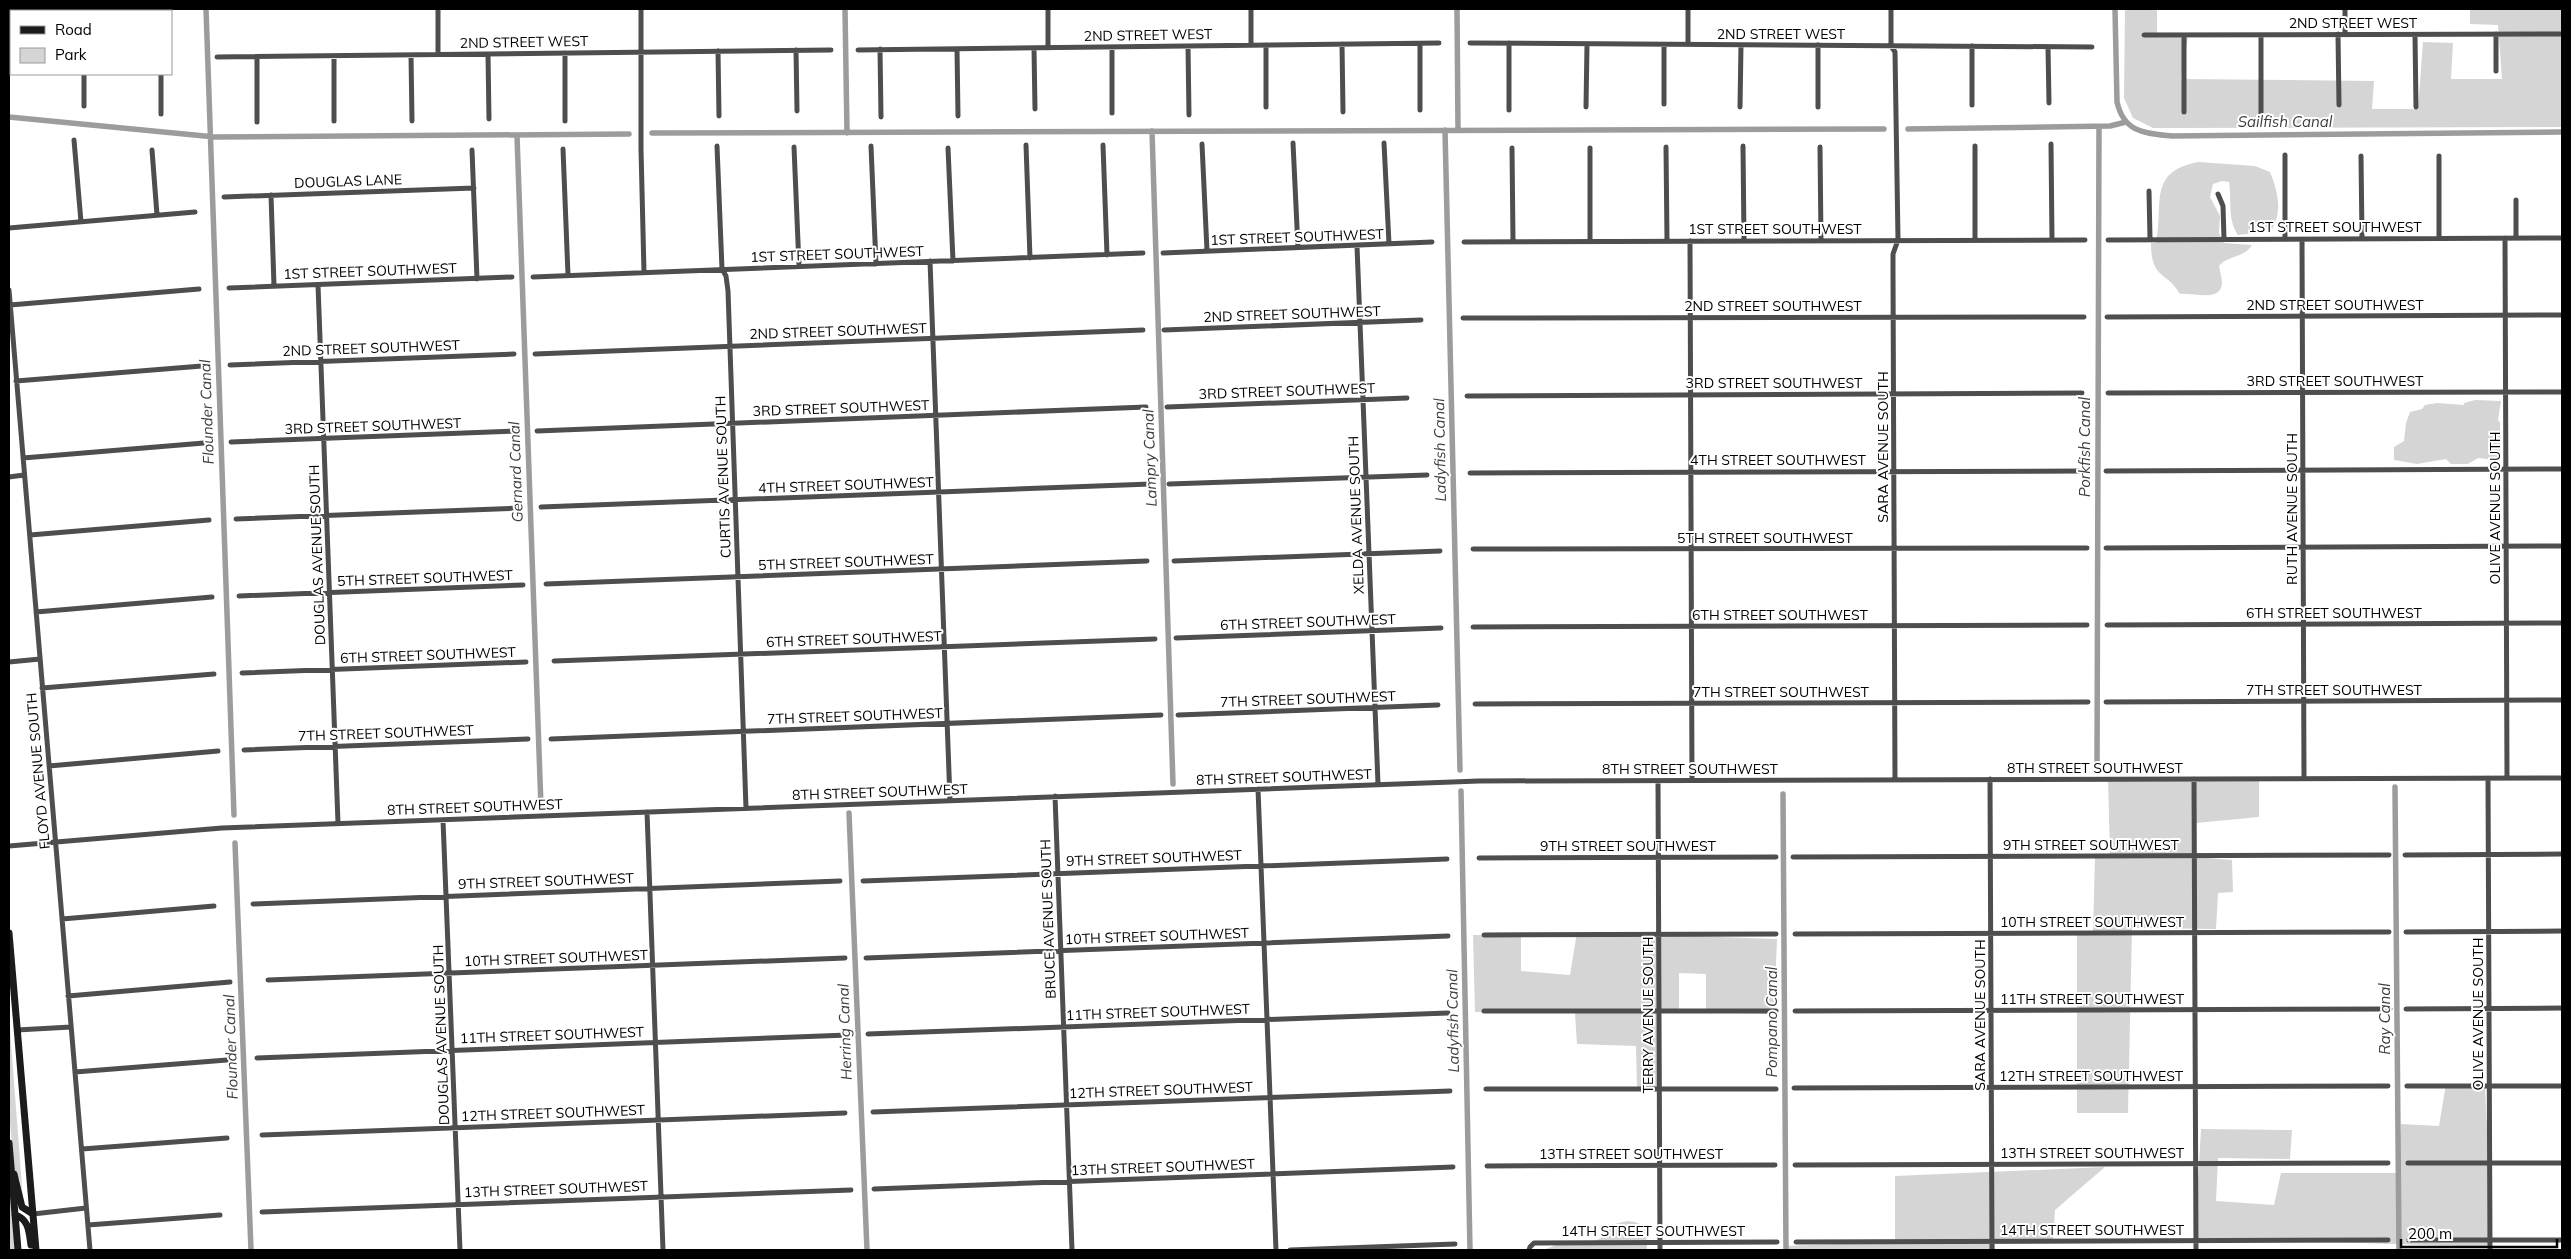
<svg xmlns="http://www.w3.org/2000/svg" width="2571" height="1259" viewBox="0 0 2571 1259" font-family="Mulish,sans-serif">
  <rect width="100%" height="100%" fill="#fff"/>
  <!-- green -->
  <path fill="#d5d5d5" d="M2125 9H2157V34L2188 38 2181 79 2374 81 2372 109H2418L2423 42 2453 43 2451 79H2502L2498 25 2470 24V9H2562V127L2153 128 2133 118 2124 98Z
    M2198 162 2255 166 2270 172C2278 192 2283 212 2271 231L2238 235C2227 219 2232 200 2229 182L2222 181 2213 184 2210 197 2220 216 2219 233 2224 243 2252 245C2244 258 2228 255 2219 266 2220 272 2222 278 2222 283 2221 303 2192 292 2180 294 2167 271 2151 280 2151 243H2156C2164 204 2147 172 2198 162Z
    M2475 400 2501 401 2498 420 2500 422V457L2495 460 2478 458 2468 464H2451L2446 459 2417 464 2394 460V447L2404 441 2406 423 2410 412 2422 409 2425 405 2437 403 2464 405V403Z
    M2108 778 2259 780V817L2196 823 2195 857 2232 860 2233 892 2218 893 2216 929 2132 928 2128 1113H2077V933H2093L2095 856 2110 855Z
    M1577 932 1777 939 1774 1014 1706 1012V974L1679 973V1010H1659V1090L1637 1089 1636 1046 1577 1044 1575 1013 1475 1012 1473 935 1521 936V971L1570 975Z
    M9 1016 23 1200 20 1180 14 1170 9 1110Z
    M2446 1084H2485L2492 1247 2195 1238 2201 1129 2292 1130 2290 1159 2218 1158 2216 1201 2274 1205 2281 1173H2397L2401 1124 2439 1126Z
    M2105 1167 2055 1210 2053 1240H1995V1250H1784V1246L1895 1242V1176Z
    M9 1177 15 1250H9Z
    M1627 1221 1635 1222 1646 1227 1647 1250H1543L1559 1244 1591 1243 1601 1238 1611 1225Z"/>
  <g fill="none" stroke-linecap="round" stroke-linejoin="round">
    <!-- canal -->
    <path stroke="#9c9c9c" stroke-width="5.5" d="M206 9 234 815
      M845 9 847 133
      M1457 9 1458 130
      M2115 9 2117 102C2124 133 2145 133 2172 136L2562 132
      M9 117 215 137 629 134
      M1908 129 2110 126 2126 122
      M1445 130 1460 770
      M1152 131 1173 784
      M652 133C1063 133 1474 133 1884 129
      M517 136 541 807
      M2097 768 2099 127
      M2395 787 2399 1250
      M1461 791 1470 1250
      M1783 794 1786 1250
      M849 813 867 1250
      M235 843 251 1250"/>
    <!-- street -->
    <path stroke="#4e4e4e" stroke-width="5" d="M83 9V11
      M160 9V11
      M438 9V54
      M641 9V149L644 272
      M1048 9V48
      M1251 9V45
      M1688 9V44
      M1891 9V46L1895 52 1898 240 1893 254V272L1895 780
      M2338 34 2339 105
      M2345 34V9
      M2144 35 2562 34
      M2184 35V112
      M2261 35V117
      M2415 35 2416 107
      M1470 43 2092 47
      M1342 44 1343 112
      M1420 44V110
      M1266 45V107
      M1664 45V104
      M1188 46 1189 115
      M1112 47V113
      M2048 47 2049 103
      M1034 48 1035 109
      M880 49 881 117
      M957 49 958 116
      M796 50 797 111
      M858 50 1439 43
      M718 51 719 116
      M565 53V121
      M488 54 489 119
      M411 55 412 121
      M334 56V121
      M217 57 831 50
      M257 57V122
      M2496 71V34
      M84 74V106
      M161 74V114
      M1972 105V46
      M1586 107 1587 44
      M1740 107 1741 45
      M1818 107V45
      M1509 110V43
      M74 140 81 222
      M1293 143 1298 248
      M1384 143 1389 244
      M1202 144 1207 251
      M2051 144 2052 240
      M1026 145 1030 258
      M1103 145 1107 255
      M717 146 722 269 726 276 728 291 746 808
      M871 146 876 264
      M1743 146 1744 240
      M1975 146V240
      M794 147 799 266
      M1666 147 1667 241
      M1820 147 1821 241
      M948 148 953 261
      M1512 148 1513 241
      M1590 148V241
      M563 149 568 275
      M152 150 157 215
      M472 150 477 279
      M2285 155V239
      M2361 156 2362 238
      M2439 156V238
      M2149 191 2150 239
      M2218 194 2223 206 2224 239
      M271 195 274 286
      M224 197 474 188
      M2516 200V238
      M9 228 195 212
      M2505 238 2507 778
      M2302 239 2304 778
      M2108 240 2562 238
      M1690 241 1692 780
      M1464 242 2085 240
      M1357 246 1378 784
      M1163 253 1432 242
      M930 261 950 800
      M533 277 1143 253
      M318 285 338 823
      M229 288 512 277
      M9 290 90 1250
      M10 305 199 289
      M2107 317 2562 315
      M1463 318 2084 317
      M1164 330 1421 320
      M535 354 1143 330
      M230 365 514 354
      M16 381 202 366
      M2108 393 2562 392
      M1467 396 2082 393
      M1167 407 1407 398
      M537 431 1146 407
      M231 442 516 431
      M23 458 204 443
      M2106 471 2562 469
      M1470 473 2086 471
      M9 477 24 475
      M1169 484 1427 475
      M541 507 1151 484
      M236 519 520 508
      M30 535 209 520
      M2106 548 2562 546
      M1473 549 2087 548
      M1174 561 1440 551
      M546 584 1147 561
      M239 596 523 585
      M36 612 212 597
      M2107 625 2562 623
      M1473 627 2087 625
      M1176 638 1441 628
      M554 661 1155 639
      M9 662 40 659
      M242 673 526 662
      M42 688 214 674
      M2106 702 2562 700
      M1475 704 2088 702
      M1178 715 1438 705
      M551 739 1161 715
      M244 750 528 739
      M49 766 218 751
      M2488 778 2490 1250
      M1990 779 1992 1250
      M2194 779 2196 1250
      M1658 781 1660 1250
      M1258 789 1276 1250
      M1055 796 1072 1250
      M647 812 663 1250
      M443 820 460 1250
      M9 846 222 828 1479 781 2562 778
      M2405 855 2562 854
      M1793 857 2389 855
      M1479 858 1776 857
      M863 881 1447 859
      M253 904 840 881
      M62 919 214 906
      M2406 932 2562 931
      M1795 934 2389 932
      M1484 935 1776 934
      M866 958 1448 936
      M268 980 845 958
      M68 996 230 982
      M2406 1009 2562 1008
      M1484 1011H1776
      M1795 1011 2390 1009
      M17 1030 71 1027
      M868 1034 1448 1013
      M257 1058 848 1035
      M75 1072 227 1060
      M2407 1086H2562
      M1794 1088 2388 1086
      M1486 1089H1776
      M873 1112 1450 1091
      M262 1135 845 1113
      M82 1149 227 1138
      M2408 1163H2562
      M1795 1165 2388 1163
      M1487 1166 1775 1165
      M874 1189 1453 1167
      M262 1212 851 1190
      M33 1214 86 1208
      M88 1225 220 1215
      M2409 1240H2562
      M1796 1242 2388 1240
      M1290 1250 1455 1244
      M1529 1250 1530 1247 1534 1243 1777 1242"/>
    <!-- secondary -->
    <path stroke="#1b1b1b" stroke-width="7" d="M9 933 36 1250
      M9 1143 18 1250
      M14 1174 22 1207 33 1214
      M15 1215C29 1219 29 1232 31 1245"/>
  </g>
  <g text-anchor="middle" stroke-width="4" stroke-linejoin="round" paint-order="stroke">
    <!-- street labels -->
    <g font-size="14" fill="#000" stroke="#fff">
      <text x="2353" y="28">2ND STREET WEST</text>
      <text x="1781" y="39">2ND STREET WEST</text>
      <text transform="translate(1148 35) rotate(-1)" y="5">2ND STREET WEST</text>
      <text transform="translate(524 42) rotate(-1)" y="5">2ND STREET WEST</text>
      <text transform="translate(348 181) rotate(-2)" y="5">DOUGLAS LANE</text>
      <text x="2335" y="232">1ST STREET SOUTHWEST</text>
      <text x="1775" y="234">1ST STREET SOUTHWEST</text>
      <text transform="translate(1297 237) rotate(-2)" y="5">1ST STREET SOUTHWEST</text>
      <text transform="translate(837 254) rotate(-2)" y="5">1ST STREET SOUTHWEST</text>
      <text transform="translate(370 271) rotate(-2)" y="5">1ST STREET SOUTHWEST</text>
      <text x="2335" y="310">2ND STREET SOUTHWEST</text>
      <text x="1773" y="311">2ND STREET SOUTHWEST</text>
      <text transform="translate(1292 314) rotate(-2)" y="5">2ND STREET SOUTHWEST</text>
      <text transform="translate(838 331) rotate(-2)" y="5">2ND STREET SOUTHWEST</text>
      <text transform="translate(371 348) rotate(-2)" y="5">2ND STREET SOUTHWEST</text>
      <text x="2335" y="386">3RD STREET SOUTHWEST</text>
      <text x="1774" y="388">3RD STREET SOUTHWEST</text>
      <text transform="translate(1287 391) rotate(-2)" y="5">3RD STREET SOUTHWEST</text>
      <text transform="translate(841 408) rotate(-2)" y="5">3RD STREET SOUTHWEST</text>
      <text transform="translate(373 426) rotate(-2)" y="5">3RD STREET SOUTHWEST</text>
      <text transform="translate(1883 447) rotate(-90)" y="5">SARA AVENUE SOUTH</text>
      <text x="1778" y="465">4TH STREET SOUTHWEST</text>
      <text transform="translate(723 477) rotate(-92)" y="5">CURTIS AVENUE SOUTH</text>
      <text transform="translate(846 485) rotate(-2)" y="5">4TH STREET SOUTHWEST</text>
      <text transform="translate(2495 508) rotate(-90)" y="5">OLIVE AVENUE SOUTH</text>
      <text transform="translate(2292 509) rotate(-90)" y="5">RUTH AVENUE SOUTH</text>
      <text transform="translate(1356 515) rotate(-92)" y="5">XELDA AVENUE SOUTH</text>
      <text x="1765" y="543">5TH STREET SOUTHWEST</text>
      <text transform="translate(317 555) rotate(-92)" y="5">DOUGLAS AVENUE SOUTH</text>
      <text transform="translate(846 562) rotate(-2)" y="5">5TH STREET SOUTHWEST</text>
      <text transform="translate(425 578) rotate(-2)" y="5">5TH STREET SOUTHWEST</text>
      <text x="2334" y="618">6TH STREET SOUTHWEST</text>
      <text x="1780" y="620">6TH STREET SOUTHWEST</text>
      <text transform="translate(1308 622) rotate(-2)" y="5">6TH STREET SOUTHWEST</text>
      <text transform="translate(854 639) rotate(-2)" y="5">6TH STREET SOUTHWEST</text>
      <text transform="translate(428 655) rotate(-2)" y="5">6TH STREET SOUTHWEST</text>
      <text x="2334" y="695">7TH STREET SOUTHWEST</text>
      <text x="1781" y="697">7TH STREET SOUTHWEST</text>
      <text transform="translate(1308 699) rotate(-2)" y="5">7TH STREET SOUTHWEST</text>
      <text transform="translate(855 716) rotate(-2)" y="5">7TH STREET SOUTHWEST</text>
      <text transform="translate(386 733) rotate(-2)" y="5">7TH STREET SOUTHWEST</text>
      <text x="2095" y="773">8TH STREET SOUTHWEST</text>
      <text x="1690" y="774">8TH STREET SOUTHWEST</text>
      <text transform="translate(38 771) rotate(-95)" y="5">FLOYD AVENUE SOUTH</text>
      <text transform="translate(1284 777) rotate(-2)" y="5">8TH STREET SOUTHWEST</text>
      <text transform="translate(880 792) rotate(-2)" y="5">8TH STREET SOUTHWEST</text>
      <text transform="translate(475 807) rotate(-2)" y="5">8TH STREET SOUTHWEST</text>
      <text x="2091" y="850">9TH STREET SOUTHWEST</text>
      <text x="1628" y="851">9TH STREET SOUTHWEST</text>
      <text transform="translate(1154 858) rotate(-2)" y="5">9TH STREET SOUTHWEST</text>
      <text transform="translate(546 881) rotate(-2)" y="5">9TH STREET SOUTHWEST</text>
      <text transform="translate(1048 919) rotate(-92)" y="5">BRUCE AVENUE SOUTH</text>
      <text x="2092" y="927">10TH STREET SOUTHWEST</text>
      <text transform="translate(1157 936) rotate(-2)" y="5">10TH STREET SOUTHWEST</text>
      <text transform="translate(556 958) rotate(-2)" y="5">10TH STREET SOUTHWEST</text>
      <text x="2092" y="1004">11TH STREET SOUTHWEST</text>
      <text transform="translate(1158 1012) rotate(-2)" y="5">11TH STREET SOUTHWEST</text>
      <text transform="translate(2478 1014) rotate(-90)" y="5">OLIVE AVENUE SOUTH</text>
      <text transform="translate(1648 1015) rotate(-90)" y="5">TERRY AVENUE SOUTH</text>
      <text transform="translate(1980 1015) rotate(-90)" y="5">SARA AVENUE SOUTH</text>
      <text transform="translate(441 1035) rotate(-92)" y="5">DOUGLAS AVENUE SOUTH</text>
      <text transform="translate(552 1035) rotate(-2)" y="5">11TH STREET SOUTHWEST</text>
      <text x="2091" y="1081">12TH STREET SOUTHWEST</text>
      <text transform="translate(1161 1090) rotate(-2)" y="5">12TH STREET SOUTHWEST</text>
      <text transform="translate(553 1113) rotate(-2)" y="5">12TH STREET SOUTHWEST</text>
      <text x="2092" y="1158">13TH STREET SOUTHWEST</text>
      <text x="1631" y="1159">13TH STREET SOUTHWEST</text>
      <text transform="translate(1163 1167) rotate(-2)" y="5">13TH STREET SOUTHWEST</text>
      <text transform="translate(556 1189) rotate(-2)" y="5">13TH STREET SOUTHWEST</text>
      <text x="2092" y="1235">14TH STREET SOUTHWEST</text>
      <text x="1653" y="1236">14TH STREET SOUTHWEST</text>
    </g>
    <!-- water labels -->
    <g font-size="15" font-style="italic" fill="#3d3d3d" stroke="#fff">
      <text x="2285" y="127">Sailfish Canal</text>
      <text transform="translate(207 412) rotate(-92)" y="5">Flounder Canal</text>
      <text transform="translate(2085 447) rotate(-90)" y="5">Porkfish Canal</text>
      <text transform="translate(1440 450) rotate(-91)" y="5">Ladyfish Canal</text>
      <text transform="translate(1150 458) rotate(-92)" y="5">Lampry Canal</text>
      <text transform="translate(516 472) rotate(-92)" y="5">Gernard Canal</text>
      <text transform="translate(2385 1019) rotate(-90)" y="5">Ray Canal</text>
      <text transform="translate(1453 1021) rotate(-91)" y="5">Ladyfish Canal</text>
      <text transform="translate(1772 1022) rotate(-90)" y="5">Pompano Canal</text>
      <text transform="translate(845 1032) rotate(-92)" y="5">Herring Canal</text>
      <text transform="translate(231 1047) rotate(-92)" y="5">Flounder Canal</text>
    </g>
  </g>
  <!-- border -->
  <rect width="2571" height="1259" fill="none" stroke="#000000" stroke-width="20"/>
  <!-- legend -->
  <rect x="10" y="10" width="162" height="65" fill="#ffffff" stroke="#999999"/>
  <rect x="20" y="26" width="25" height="8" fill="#1b1b1b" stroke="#999999"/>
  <text x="55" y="35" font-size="15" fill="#000000">Road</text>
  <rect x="20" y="48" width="25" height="15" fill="#d5d5d5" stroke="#999999"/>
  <text x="55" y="60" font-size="15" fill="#000000">Park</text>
  <!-- scale -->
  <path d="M2401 1239v8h156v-8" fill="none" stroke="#000000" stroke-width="2.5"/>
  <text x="2408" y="1239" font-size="15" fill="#000000" stroke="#ffffff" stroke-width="4" paint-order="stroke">200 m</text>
</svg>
